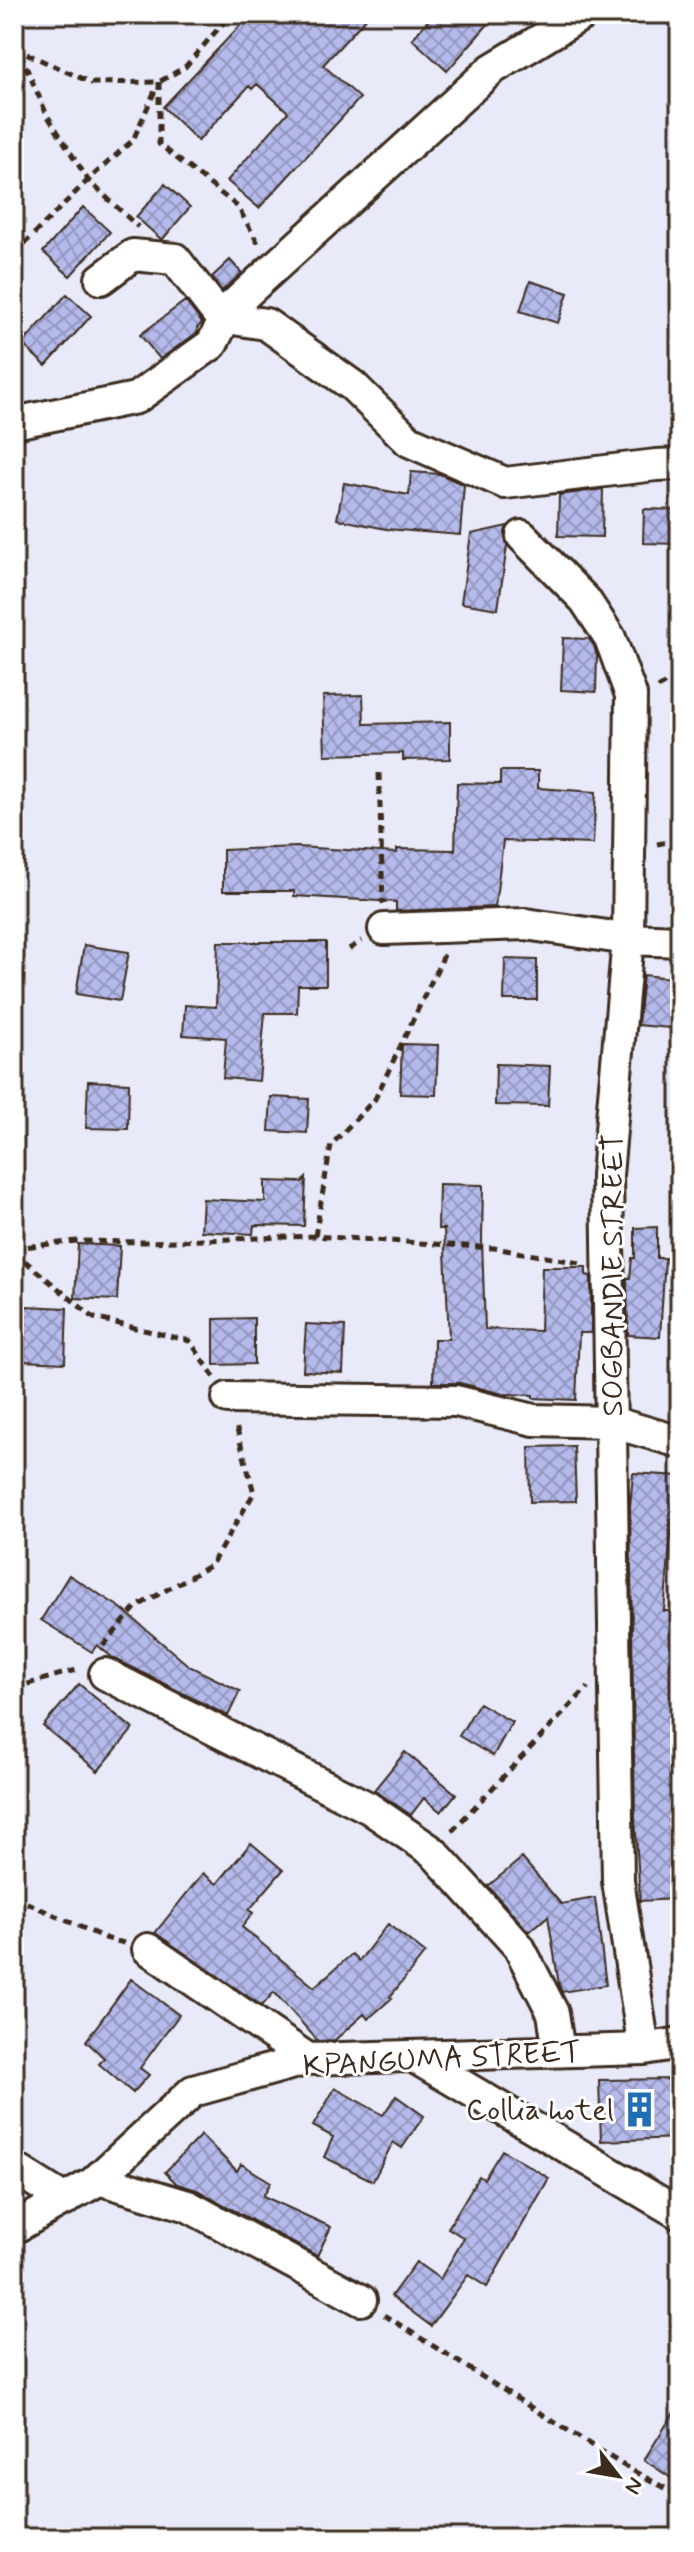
<svg xmlns="http://www.w3.org/2000/svg" width="694" height="2552" viewBox="0 0 694 2552" font-family="Mynerve,sans-serif">
  <defs>
    <pattern id="building-cross-hatch" width="8" height="8" patternUnits="userSpaceOnUse" patternTransform="scale(2)"><rect width="8" height="8" fill="#b4baeb"/><path d="M0 0l8 8M0 8l8-8" fill="none" stroke="#9497be"/></pattern>
  </defs>
  <rect width="100%" height="100%" fill="#e8eaf9"/>
  <filter id="ink" filterUnits="userSpaceOnUse"><feTurbulence type="fractalNoise" baseFrequency=".0125" numOctaves="2"/><feDisplacementMap in="SourceGraphic" scale="16" xChannelSelector="R" yChannelSelector="G"/><feConvolveMatrix kernelMatrix="1 2 1 2 8 2 1 2 1" color-interpolation-filters="sRGB"/></filter>
  <g filter="url(#ink)">
    <!-- building -->
    <path fill="url(#building-cross-hatch)" stroke="#3b2a1e" stroke-width="2" d="M251 14H370L323 65 360 98 259 208 227 181 288 112 257 84 252 89 249 86 198 141 163 107Z
      M434 14H497L447 71 412 39Z
      M165 184 190 207 162 240 136 217Z
      M83 207 110 232 70 276 43 252Z
      M230 260 242 273 222 291 212 277Z
      M530 281 568 293 558 323 520 311Z
      M67 294 91 316 46 366 22 344Z
      M185 301 202 323 197 328 198 332 160 359 140 335Z
      M411 472 440 474 464 485 460 535 386 529 337 519 344 483 409 495Z
      M603 489 602 537 558 536 559 495Z
      M644 509 680 510V544L643 543Z
      M507 526 505 532 507 546 498 609 461 603 471 534Z
      M563 638 589 639 594 646 597 656 596 692 561 690Z
      M363 695 364 724 450 722V759L403 760V753L325 755 323 696Z
      M500 771H538V788L596 792 593 844 503 841 495 907 396 911V902L294 896V891H223V850L297 847 397 853V849L455 850 457 783 500 784Z
      M218 942H326V985H298L297 1013H265L259 1081 223 1078 226 1038 183 1035 185 1005 216 1007Z
      M84 945 129 952 120 1001 76 994Z
      M505 959 537 960V1000H504Z
      M643 975 680 979V1029L638 1025Z
      M402 1044 438 1045 436 1095 400 1094Z
      M496 1064 550 1066 548 1106 495 1105Z
      M88 1081 129 1083 128 1129 86 1128Z
      M271 1097 309 1099 307 1133 269 1131Z
      M306 1178 304 1226 254 1225 253 1234 201 1231 203 1199 265 1202V1181L302 1182Z
      M439 1184 483 1185 482 1241 485 1329 540 1331 542 1267H586V1275L591 1276V1333H579L576 1400 533 1398V1395L503 1394 460 1383H433L434 1339H449L444 1229H438Z
      M657 1227V1258H665L660 1337 628 1335 627 1278H630L632 1258H635V1228Z
      M78 1244 120 1246 117 1300 75 1298Z
      M25 1306 67 1308 65 1363 22 1361Z
      M254 1318V1364L214 1365V1319Z
      M306 1324 345 1326 343 1373 303 1371Z
      M574 1446 576 1501 530 1502 529 1447Z
      M633 1473 680 1476V1514H673L664 1611H680V1701L678 1733H672L674 1816H670L675 1899 640 1901 635 1817 630 1508Z
      M69 1575 121 1608 189 1666 240 1691 228 1716 113 1658 97 1645 92 1652 41 1620Z
      M79 1684 133 1729 98 1771 43 1726Z
      M479 1703 512 1722 493 1756 459 1736Z
      M405 1752 456 1794 441 1812 424 1798 411 1815 374 1790Z
      M251 1843 283 1870 249 1910 253 1913 242 1927 314 1987 352 1954 359 1961 388 1924 425 1953 390 1997 392 1998 368 2019 364 2014 335 2040 318 2041 274 1992 262 2006 155 1933 203 1873 217 1884Z
      M522 1858 561 1904 595 1898 606 1985 562 1992 559 1985 548 1916 529 1932 488 1886Z
      M131 1979 179 2015 140 2068 149 2075 133 2093 99 2064 104 2058 86 2041Z
      M680 2079V2138L601 2141 599 2080Z
      M335 2088 383 2115 396 2096 424 2116 402 2148 393 2142 373 2181 324 2157 333 2137 313 2126Z
      M201 2135 237 2171 241 2164 271 2182 263 2196 331 2227 317 2256 197 2190 177 2184 165 2172Z
      M502 2150 549 2178 487 2287 468 2275 431 2326 391 2296 416 2262 440 2279 464 2238 448 2228 479 2176 484 2179Z
      M680 2403V2484L644 2460Z"/>
    <g fill="none" stroke-linecap="round" stroke-linejoin="round">
      <defs>
        <path id="minor" d="M101 279 133 255 175 259 220 317 266 324 353 386 409 441 505 483 656 465 680 464
          M14 423 136 398 212 344 220 328V317L492 69 583 14
          M522 536 585 600 610 638 631 695 628 939 607 1175 618 1881 644 2049
          M384 929 525 924 628 939 680 941
          M228 1398 456 1401 534 1420 611 1422 680 1442
          M105 1674 369 1808 433 1852 519 1947 553 2013 559 2051
          M148 1949 308 2059
          M414 2057 680 2214
          M14 2168 65 2200
          M98 2179 188 2206 361 2300
          M14 2228 93 2183 193 2091 308 2059 644 2049 680 2043"/>
      </defs>
      <!-- minor casing -->
      <use href="#minor" stroke="#3b2a1e" stroke-width="36"/>
      <!-- path -->
      <path stroke="#3b2a1e" stroke-width="5" stroke-dasharray="8 6" stroke-linecap="butt" d="M14 48 92 83 159 82 185 67 231 14
        M20 53 47 115 88 180 138 227
        M159 82V144L238 207 259 245
        M14 254 88 180 133 140 157 86
        M658 688 680 673
        M379 773 383 904
        M657 844 680 840
        M349 949 362 941
        M315 1236 331 1145 375 1099 445 953
        M14 1248 77 1241 144 1242 315 1236 494 1248 580 1263
        M14 1252 94 1318 190 1341 215 1378
        M103 1646 136 1607 211 1565 254 1493 236 1426
        M14 1688 79 1669
        M452 1831 588 1687
        M14 1897 105 1938 124 1943
        M384 2315 626 2467 680 2496"/>
      <!-- minor -->
      <use href="#minor" stroke="#fff" stroke-width="30"/>
    </g>
  </g>
  <!-- icons -->
  <defs>
    <symbol id="building-bare" viewBox="-9 -9 18 18"><path d="M-4-6H4V6H1V3H-1V6H-4ZM-2.5-4.3h1.7v1.8h-1.7ZM.8-4.3h1.7v1.8H.8ZM-2.5-1h1.7V.8h-1.7ZM.8-1h1.7V.8H.8Z" fill="#1f6fb2" stroke="#fff" stroke-width="2.5" paint-order="stroke"/></symbol>
  </defs>
  <g fill-rule="evenodd">
    <use href="#building-bare" x="614" y="2084" width="51" height="51"/>
  </g>
  <g text-anchor="middle" stroke-width="6" stroke-linejoin="round" paint-order="stroke">
    <!-- street labels -->
    <g font-size="30" fill="#3b2a1e" stroke="#fff">
      <text transform="translate(612 1275) rotate(-90)" y="10">SOGBANDIE STREET</text>
      <text transform="translate(442 2058) rotate(-3)" y="10">KPANGUMA STREET</text>
    </g>
    <!-- poi labels -->
    <g font-size="30" fill="#3b2a1e" stroke="#fff" text-anchor="end">
      <text x="614" y="2119">Collia hotel</text>
    </g>
  </g>
  <!-- margin -->
  <rect width="694" height="2552" fill="none" stroke="#fff" stroke-width="48"/>
  <rect x="24" y="24" width="646" height="2504" fill="none" stroke="#3b2a1e" stroke-width="3" filter="url(#ink)"/>
  <!-- north arrow -->
  <g transform="translate(618 2476) rotate(121)" stroke="#ffffff" stroke-width="6" paint-order="stroke">
  <path d="M0-6L14 30L0 20L-14 30Z" fill="#3b2a1e"/>
  <text y="-12" font-size="22" font-weight="bold" text-anchor="middle" fill="#3b2a1e">N</text>
  </g>
</svg>
